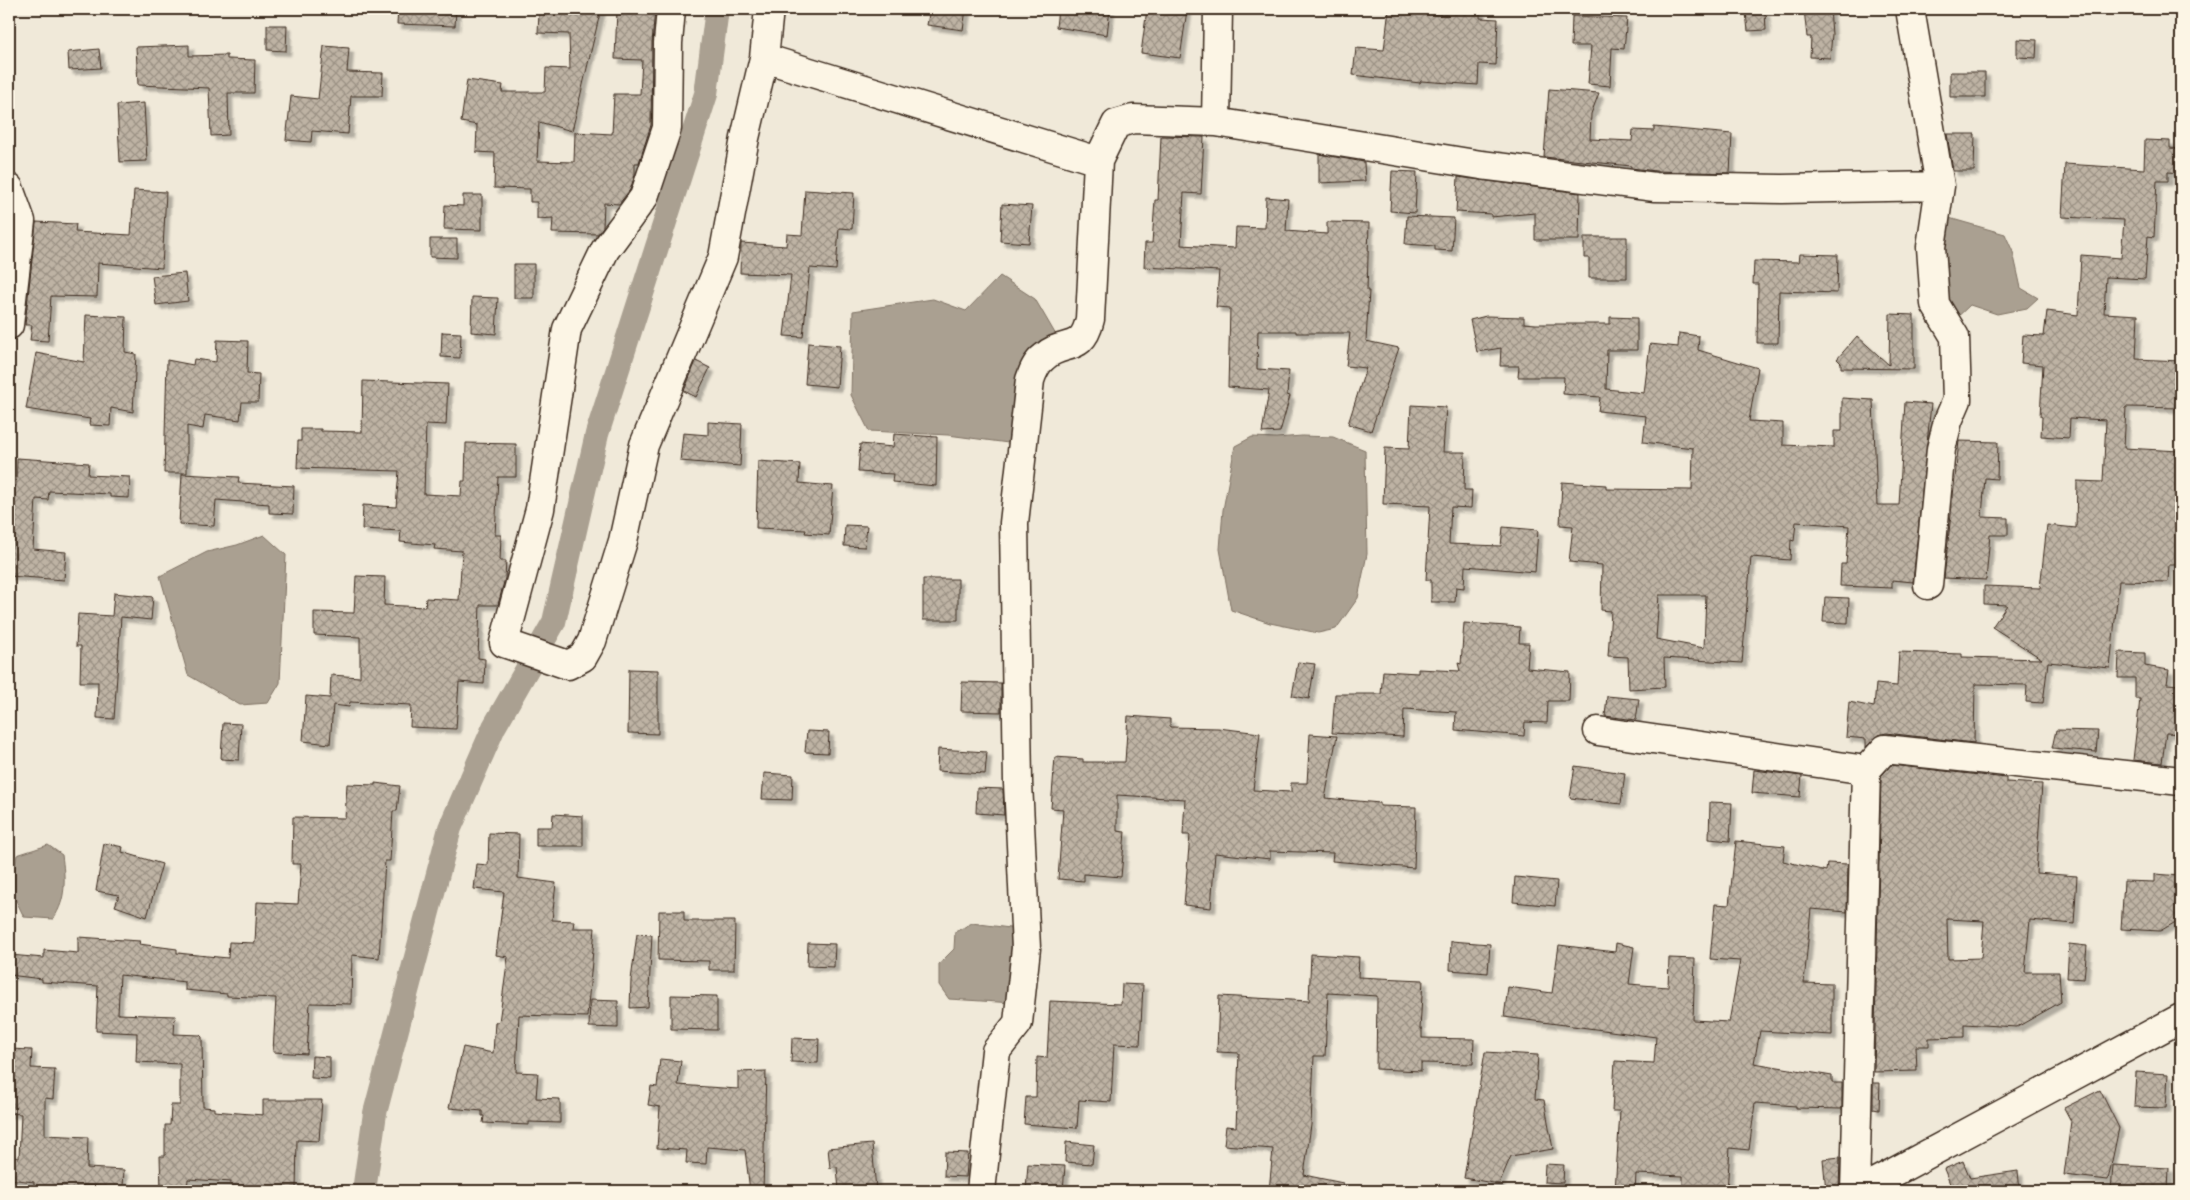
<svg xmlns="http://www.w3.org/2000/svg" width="2190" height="1200" viewBox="0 0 2190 1200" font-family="'Architects Daughter',sans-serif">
  <defs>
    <pattern id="building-cross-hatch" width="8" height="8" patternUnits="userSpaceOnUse" patternTransform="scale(1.25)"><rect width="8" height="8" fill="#beb3a4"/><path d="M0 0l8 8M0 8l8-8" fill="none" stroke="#9c9285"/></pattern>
    <filter id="shadow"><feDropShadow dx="4.5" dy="4.5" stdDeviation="1" flood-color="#0004"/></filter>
  </defs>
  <rect width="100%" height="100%" fill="#f0e9d9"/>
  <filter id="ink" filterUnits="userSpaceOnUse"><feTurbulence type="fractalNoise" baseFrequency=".02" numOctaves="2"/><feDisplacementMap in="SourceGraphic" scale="10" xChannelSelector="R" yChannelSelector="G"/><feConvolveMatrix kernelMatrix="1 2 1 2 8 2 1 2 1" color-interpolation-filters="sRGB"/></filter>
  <g filter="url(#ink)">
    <!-- water -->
    <path fill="#aaa091" stroke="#7e7163" d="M1942 216 2005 234 2013 252 2021 288 2038 298 2027 308 1997 314 1970 305 1950 324Z
      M1000 276 1035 299 1067 354 1042 380 1031 446 948 435 869 431 851 395 853 311 933 299 966 311Z
      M1302 436 1333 437 1365 450 1367 554 1358 598 1336 629 1318 633 1270 623 1231 610 1220 549 1223 510 1235 446 1252 437 1276 438Z
      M264 535 286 555 280 683 268 703 240 705 188 675 160 576 207 552 237 545Z
      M48 845 62 855C65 878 67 899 53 919L24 917 10 888 17 855Z
      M972 923 1017 929 1014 1003 949 999 939 985V964L954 949 955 932Z"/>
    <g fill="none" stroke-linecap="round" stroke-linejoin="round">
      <!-- canal -->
      <path stroke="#aaa091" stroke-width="24" d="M364 1191 375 1113 450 828 494 727 554 622 597 434 706 94 717 9"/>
    </g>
    <!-- building -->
    <path fill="url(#building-cross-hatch)" stroke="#3b2a1e" fill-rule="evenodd" filter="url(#shadow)" d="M398 9H456L455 26 397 24Z
      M580 9H601L572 131 539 122 537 161 574 162 575 132 612 134 614 94H640L642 60 615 59 617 9H655L652 43 651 125 639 163H635V175L630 190 619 204 604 203 603 227 598 234 552 233 553 218 537 219V202H530V189L494 188 495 153 476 152 477 125 461 122 467 80 503 85 502 92H545L546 68 570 69 569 34 538 33 539 13 580 15Z
      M930 9H966L963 30 927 25Z
      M1058 9H1110L1107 35 1056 27Z
      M1147 9 1187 10 1180 58 1141 53Z
      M1389 9 1440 15 1441 9H1480V18L1498 19 1496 65 1479 64 1478 85 1421 81 1420 83 1353 75 1356 48 1384 50Z
      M1804 9H1830L1832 34 1830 58 1810 57 1811 37H1807Z
      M1765 12 1766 30 1748 31 1746 13Z
      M1572 16 1627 18 1624 49 1612 48 1610 86 1588 84 1591 46H1571Z
      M267 25H287L286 51 267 50Z
      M2017 39 2037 40 2036 58 2017 57Z
      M189 45V56L227 55V59L255 60 254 93H228L229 135 211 136 209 88 138 85 136 47Z
      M324 46 349 48 347 72 383 73 382 96H351L348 134 312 131 311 142 286 140 291 96 318 99Z
      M99 49 101 68 69 70 68 52Z
      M1950 72H1985V97H1950Z
      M1549 89 1599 93 1591 114 1590 139 1632 141 1633 130 1654 131V127L1732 134 1730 173 1656 171 1631 168V166L1544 157Z
      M144 103 147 161 120 162 117 105Z
      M1947 134H1975L1974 171H1953Z
      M1161 136 1204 137 1201 194 1184 193 1181 245 1235 248 1236 227 1265 228 1266 197 1288 199 1286 231 1327 234V222L1369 223 1367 291H1369L1366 341 1399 348 1371 431 1348 424 1366 368 1346 366 1350 333H1296V331H1258L1257 369 1289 371 1287 395 1290 396 1280 432 1262 433 1269 390 1228 387 1230 308 1216 307 1219 271 1144 267 1145 243H1152L1155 200H1158Z
      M2145 140 2170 141V148L2181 149V173L2168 172V181H2157L2154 237 2148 236 2145 279 2106 277 2104 313 2138 315 2136 359 2181 361V408L2126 407 2124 448 2180 451 2181 532H2178L2177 565H2169L2168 582 2119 581 2110 668 2048 662 2043 703 2026 702 2027 685 1975 684 1974 743 1886 733 1879 735 1866 747V739L1846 737 1849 702 1874 707 1876 684 1897 686 1899 652 1962 654V657L2042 659 1992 627 2007 605 1984 604V586L2040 588 2047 525 2076 528 2077 481 2103 482 2106 420 2070 418 2069 438 2041 436 2042 417 2040 416 2043 365 2021 363 2023 335 2044 336 2047 311 2078 315 2081 255 2121 258 2124 220 2062 217 2065 164 2144 169Z
      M1319 154 1364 162 1365 181 1319 183Z
      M1392 171 1417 172 1415 213 1390 211Z
      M1458 177 1580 193 1579 240H1535V213L1491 217V214L1456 212Z
      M134 190 166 192 162 268 98 263 97 297 51 296 48 341 30 340 32 325H25L36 222 76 224 75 232 131 235Z
      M805 190 854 193 852 229 839 228 836 270 810 268 803 337 784 336 791 275 740 273 741 243 786 246 787 234 802 235Z
      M463 195H482V230L444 229 445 205 463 206Z
      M1002 204 1032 206 1029 243 1000 241Z
      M1407 216 1454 218 1452 251 1435 250V246L1405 244Z
      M1584 237H1627V278H1589V258H1584Z
      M430 239H457V258L430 257Z
      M1800 254 1838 255 1837 293 1779 291 1778 343H1757L1758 284H1753L1754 261 1799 262Z
      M514 264H534V298H514Z
      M185 273 188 301 156 305 152 276Z
      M472 297 498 298 496 334 471 332Z
      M1890 314 1914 315V369L1841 368V363L1837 359 1857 336 1889 365Z
      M86 315 126 317 125 352 136 354 133 412 111 408 110 426 89 425 90 419 26 409 36 353 84 362Z
      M1486 316 1524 317V323L1536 324H1610V317L1637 318V350H1607L1606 389 1644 393 1650 344 1678 347 1679 333 1699 336 1698 350 1758 368 1749 421 1783 423V445L1834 447V431H1842V398L1873 400 1877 505H1899L1905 402 1931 404 1913 582 1892 580V588L1840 586 1841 564H1846L1849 526 1796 522 1794 541 1791 540 1790 560 1751 557 1742 663 1664 658 1665 687 1629 689 1628 657 1608 656 1611 611 1601 610 1602 565 1569 562 1573 526 1560 525 1562 482 1606 485V489L1692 490 1693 448 1643 442 1646 416 1598 411 1600 397 1563 394 1564 377H1518L1519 366H1500L1501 348 1477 352 1470 320ZM1659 595H1706L1704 648 1656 639Z
      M442 332 461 333 460 358 441 357Z
      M217 340 248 341 247 373 259 374 258 402H242L240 420 205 415 203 429 187 426V473H164L167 360 193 365 194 359 216 362Z
      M808 343 840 346 837 387 805 384Z
      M696 361 710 368 696 397 684 391Z
      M363 381 448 384 446 425 426 424 424 494 461 496 462 481H465L466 443 516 444V477H498L495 535H501L500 561H506L505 578 498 605H480L478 658 485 659 484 684 459 682 456 729 410 727 411 705 350 702 349 707 333 705 330 744 303 741 306 696 330 698 331 675 360 677V637L314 635V612L354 613 356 576 385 577 384 605 425 607 426 598 459 600 462 551 434 549 435 545 400 542 401 531 362 529 363 505 396 507 399 471 297 468 298 441H301V429H321V431L362 432Z
      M1411 405 1446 407 1443 452H1465L1464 490H1472L1471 508 1451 507 1449 544 1501 546 1503 527 1538 530 1535 572 1465 566 1464 588 1456 587 1455 602H1431V580H1426L1430 506 1383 504 1385 448 1409 449Z
      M708 422 742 424 740 466 680 461 683 433 708 435Z
      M894 434 937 437 936 486 892 482 893 474 858 472 860 444 893 447Z
      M1959 441 1998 442 1997 479 1985 478 1982 517 2008 518V535H1990L1986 580 1944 578Z
      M17 458 89 463 88 475 130 477 129 498 110 497V494L49 491 48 500 36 499 33 549 66 552 64 580 9 576V486H16Z
      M758 461 800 464 799 483 833 486 829 535 805 533 806 530 756 528Z
      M182 474 239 477 238 483 294 486 293 514 269 513V504L216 500 214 526 179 524Z
      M845 525 867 526 865 547 844 546Z
      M923 579H958V620H923Z
      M114 593 153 597 151 620 121 617 114 719 97 718 98 682H80L81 646H76L78 614 112 616Z
      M1825 597 1849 598 1848 623 1823 622Z
      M1464 623 1520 627 1519 643H1529L1527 668 1570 672 1569 701H1548L1547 723 1525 722 1524 736 1455 730 1456 712 1404 709 1403 737 1332 733 1335 694H1381L1383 671 1418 673V669L1460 671 1458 663 1461 664Z
      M2119 652 2145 653V666L2169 670 2167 684 2181 685V734L2166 733 2162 763 2133 760 2140 699H2135V678H2118Z
      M1298 662 1315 664 1309 699 1292 696Z
      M629 669 658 670V734L628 733Z
      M962 682 1001 683V712L961 711Z
      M1607 696 1639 699 1636 720 1605 716Z
      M1128 716 1170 719V727L1218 728 1260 733 1253 790 1291 792V783H1307L1310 734 1337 736 1325 798 1380 803V806L1416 807 1414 868 1332 861 1333 853 1270 851V859L1215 853 1211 908 1184 905 1190 835H1183L1185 799 1117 795V831L1125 832 1121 877 1084 874V881L1058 879 1063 809 1051 808 1055 757 1083 759V762H1125Z
      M223 723 241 724 239 760 221 759Z
      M2056 730 2098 731 2096 752 2052 748Z
      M807 731 829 732 828 753 805 752Z
      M938 749 987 752 985 774 937 771Z
      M1891 765 2006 778V782L2042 784 2036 873 2077 876 2074 924 2030 920 2025 972H2059L2061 1002 2017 1027 1964 1024V1037L1929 1038V1046H1916L1917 1071 1874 1072 1881 776ZM1947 919 1984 921 1981 958 1948 959Z
      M1575 766 1625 773 1621 804 1570 798Z
      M1754 770 1802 776 1800 797 1752 793Z
      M764 773 793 775 792 800 762 799Z
      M375 783 400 786 397 811H393L390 861H385L379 958 352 955 351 1004 310 1003 307 1054 273 1052 276 998 227 996V994L185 990V982L120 975 118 1014 175 1016 174 1034 200 1035 202 1037 203 1107 214 1108V1111L263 1115V1100H322L319 1141 297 1140 296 1191H230L231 1182 188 1179 187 1191H161L160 1156H165V1125H170L171 1105H180V1064L136 1062 137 1033 96 1031 98 986 42 982V979L9 975 10 955 44 958V950L78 953V937L140 941 139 944 177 949V953L228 958 229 942 255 943 257 902 298 904 301 864H292L293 817 345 818 347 784 375 785Z
      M977 788 1003 789 1004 815 976 813Z
      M1710 802 1732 803 1730 841 1709 839Z
      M553 814 583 816V846H536V827H552Z
      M489 833 519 834 518 878 556 883 552 920 574 921 573 928H595L587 1017 519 1015 516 1072 538 1073 536 1098 560 1099V1123L529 1122V1125L483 1123 484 1116H482V1111L449 1108 463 1047 493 1053 495 1022H499L508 957 496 955 504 892 474 889 477 864 488 865Z
      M1736 841 1785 846 1783 861 1826 871 1827 863 1848 864 1847 912 1811 909 1804 983 1832 984V1035L1760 1031 1754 1063 1832 1076V1083H1842V1109L1796 1108V1106L1755 1103 1749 1150 1730 1148 1727 1191H1683V1176L1636 1174 1635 1191H1615L1620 1111H1612L1615 1061 1654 1063 1656 1037 1504 1017 1508 987 1552 993 1559 945 1615 952 1616 943 1634 947 1629 984 1668 987 1669 958 1695 959 1693 1020 1729 1022 1740 961 1710 959 1715 904 1729 905Z
      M104 843 123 847 122 852 162 864 147 917 115 906 119 895 96 891Z
      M2155 874 2181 876V919L2160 931 2121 929 2124 881 2155 882Z
      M1515 877 1557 881 1555 906 1513 902Z
      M659 911H684V921H735L734 970H709V961L658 960Z
      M637 934 652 935 648 1007 630 1008 631 980Z
      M1451 941 1490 944 1488 973 1450 970Z
      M808 943 835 944 834 967 807 966Z
      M2069 944 2087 946 2084 979 2067 978Z
      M1311 954 1359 957 1358 977 1423 980 1420 1029H1422V1038L1474 1039 1473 1064 1421 1063V1071L1376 1069 1377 996 1328 993 1325 1056H1314L1311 1125 1304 1175 1343 1183 1342 1191H1269L1273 1149 1224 1145 1226 1126 1236 1127 1239 1053 1217 1052 1219 996 1309 1001Z
      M1122 984 1143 985 1140 1045 1114 1044 1111 1102 1079 1100 1077 1128 1024 1124 1026 1097H1036L1037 1057 1047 1058 1050 1001 1121 1004Z
      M671 995 717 996V1030L671 1029Z
      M590 1000 618 1001V1028L589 1027Z
      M792 1038 819 1039 818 1063 791 1062Z
      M9 1049 32 1050 31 1068 55 1069 53 1099 45 1098V1135L88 1137 87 1168 124 1170 123 1188 83 1185V1191H34V1182L9 1179V1156L19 1158 21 1114 9 1113Z
      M1485 1052 1538 1055 1535 1099 1544 1100 1553 1149 1511 1156 1499 1184 1464 1178Z
      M312 1056 330 1057V1079L311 1078Z
      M660 1059 681 1061 678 1085 738 1089V1072L766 1071 763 1191H750L745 1150 707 1147 706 1164 686 1163 687 1150 657 1148 660 1107 648 1105 651 1086 657 1087Z
      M2136 1072 2168 1074 2166 1108 2134 1107Z
      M1873 1083H1880L1879 1110 1873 1109Z
      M2100 1090 2119 1128 2108 1180 2064 1175 2071 1121 2064 1108Z
      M1066 1142 1094 1145 1092 1164 1065 1162Z
      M872 1144 876 1190 839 1191 837 1167 830 1168 828 1148Z
      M945 1152 968 1153 966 1177 944 1176Z
      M1840 1157 1839 1191H1826L1823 1159Z
      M1963 1161 1970 1178 2018 1171 2020 1191H1953L1944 1169Z
      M1028 1164 1065 1166 1063 1191 1026 1189Z
      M1545 1164 1564 1165 1563 1183 1544 1182Z
      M2113 1165 2169 1168 2168 1191H2111Z"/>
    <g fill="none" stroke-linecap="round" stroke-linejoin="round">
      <defs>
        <path id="minor" d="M671 9 668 43 667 128 644 197 605 250 567 329 540 509 504 643 568 665 583 657 592 641 623 541 644 445 723 257 745 138 764 58 769 9
          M764 58 1098 161
          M1216 122 1481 165 1655 187 1782 189 1940 186 1910 9
          M9 188 21 221 9 325
          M1928 585 1941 449 1948 421 1957 400 1955 337 1935 304 1931 247 1940 186
          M1598 731 1866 770 1855 1191
          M1866 770 1885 749 2181 781
          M981 1191 996 1051 1018 1023 1026 948 1018 783 1014 523 1030 380C1033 371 1036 363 1044 357 1063 339 1082 355 1090 319L1098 161 1116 124 1133 119 1216 122 1218 9
          M1859 1191 2181 1018"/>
      </defs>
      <!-- minor casing -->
      <use href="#minor" stroke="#3b2a1e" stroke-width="31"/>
      <!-- minor -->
      <use href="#minor" stroke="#fcf5e5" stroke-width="28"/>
    </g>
  </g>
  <!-- margin -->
  <rect width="2190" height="1200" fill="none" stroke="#fcf5e5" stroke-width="30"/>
  <rect x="15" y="15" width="2160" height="1170" fill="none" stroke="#3b2a1e" stroke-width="2" filter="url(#ink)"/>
</svg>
